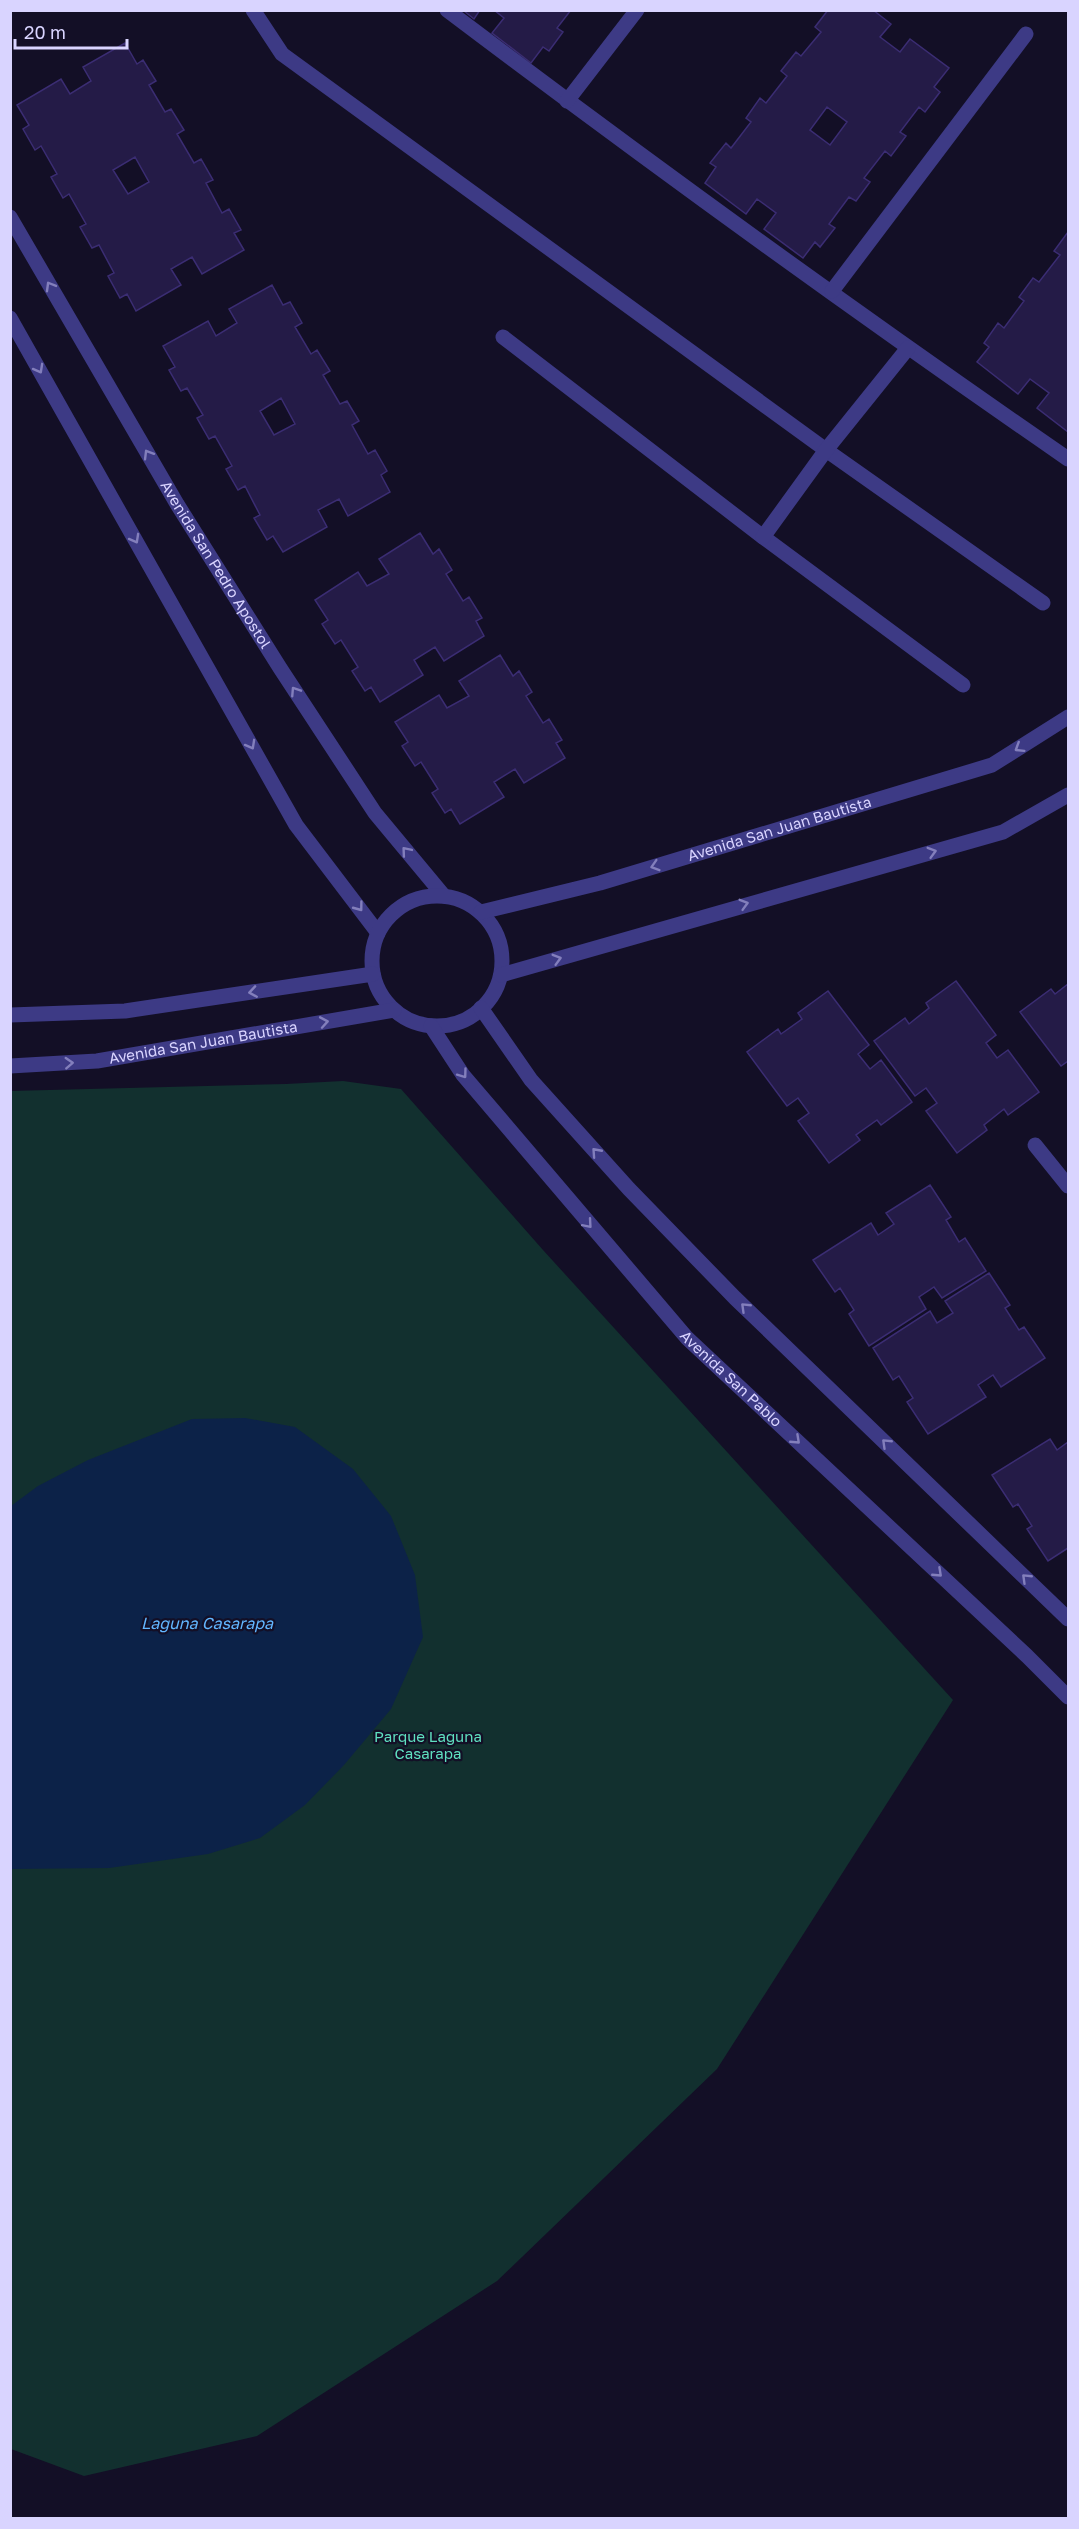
<svg xmlns="http://www.w3.org/2000/svg" width="1079" height="2529" viewBox="0 0 1079 2529" font-family="'Golos Text',sans-serif">
  <rect width="100%" height="100%" fill="#130f26"/>
  <!-- green -->
  <path fill="#12302f" d="M343 1081 401 1089 543 1250 953 1700 717 2069 497 2281 257 2436 84 2476 11 2449 10 1091 286 1084Z"/>
  <!-- water -->
  <path fill="#0c2248" d="M245 1418 295 1427 353 1469 391 1516 415 1575 423 1637 391 1709 344 1765 305 1805 260 1838 208 1854 109 1868 11 1869V1506L38 1486 88 1460 192 1419Z"/>
  <!-- building -->
  <path fill="#241b47" stroke="#3b2d73" stroke-width="1.5" fill-rule="evenodd" d="M463 10H480L474 19Z
    M494 10H571L557 28 563 32 549 51 543 47 531 63 492 33 504 18Z
    M828 10H873L891 24 880 37 900 52 910 39 949 68 934 87 940 92 925 112 919 107 900 132 906 136 891 156 885 151 864 178 870 182 856 201 849 197 829 224 835 228 820 247 815 242 803 258 764 229 776 213 757 199 746 214 705 183 716 167 710 163 726 143 731 148 751 122 746 118 760 98 766 103 787 76 781 71 796 52 801 56 821 32 815 27ZM827 107 847 122 830 145 810 130Z
    M125 43 137 64 143 60 156 81 149 85 165 112 171 109 184 130 177 134 194 163 201 159 213 180 206 183 222 213 229 209 241 230 234 233 244 250 202 274 192 257 171 269 181 285 136 311 127 294 120 298 108 276 114 273 99 245 92 248 80 227 86 224 69 194 63 198 51 177 57 174 41 146 35 150 23 129 29 125 17 105 61 79 70 94 91 81 83 67ZM135 157 149 182 128 194 113 170Z
    M1068 232V432L1037 408 1049 393 1030 379 1018 394 977 362 989 347 984 343 998 323 1004 328 1024 301 1019 297 1033 278 1039 282 1060 255 1054 251Z
    M272 285 283 305 290 302 302 323 295 327 311 354 317 350 330 371 323 375 340 404 347 401 359 421 352 425 368 454 375 450 387 471 381 475 390 492 348 516 339 499 318 510 327 527 283 552 273 536 267 540 254 518 260 515 245 486 238 490 226 469 232 466 215 436 209 439 197 418 203 415 187 388 181 391 169 370 175 367 163 346 208 321 216 336 237 323 229 309ZM281 398 295 424 274 435 260 411Z
    M420 533 433 554 439 549 452 570 446 574 463 601 469 597 482 618 476 621 484 636 444 661 435 647 414 660 423 675 380 702 371 687 365 691 352 671 358 667 341 640 335 644 322 624 328 620 315 600 358 572 367 586 389 574 379 559Z
    M500 655 513 676 519 671 532 692 526 696 543 723 549 719 562 740 556 743 565 758 524 783 515 769 494 782 504 797 460 824 451 809 445 813 432 793 438 789 421 762 415 766 402 746 408 742 395 722 439 695 447 708 469 696 459 681Z
    M956 981 996 1035 986 1043 997 1058 1008 1050 1039 1092 1008 1115 1004 1109 984 1125 987 1130 957 1153 926 1111 937 1103 926 1088 915 1096 874 1041 905 1018 909 1024 929 1008 926 1003Z
    M1068 984V1061L1061 1066 1020 1012 1051 989 1055 994Z
    M828 991 869 1045 858 1054 870 1069 881 1060 912 1102 881 1125 877 1120 856 1135 860 1140 829 1163 798 1121 809 1113 798 1098 787 1106 747 1052 778 1029 781 1034 802 1019 798 1013Z
    M930 1185 951 1217 946 1220 959 1242 965 1238 986 1271 942 1298 934 1287 919 1297 926 1309 869 1346 849 1314 854 1310 840 1288 835 1292 813 1260 871 1223 878 1235 894 1224 886 1213Z
    M989 1273 1010 1305 1005 1308 1019 1330 1024 1327 1045 1358 1001 1387 993 1375 978 1385 986 1397 928 1434 907 1402 913 1398 899 1376 893 1380 873 1348 930 1311 937 1323 953 1313 945 1301Z
    M1050 1439 1057 1450 1068 1442V1548L1048 1561 1027 1529 1032 1526 1018 1504 1013 1507 992 1475Z"/>
  <g fill="none" stroke-linecap="round" stroke-linejoin="round">
    <!-- minor -->
    <g stroke="#3d3a85" stroke-width="15">
      <path d="M253 10 282 54 826 450 1043 603"/>
      <path d="M447 10C651 164 858 314 1068 459"/>
      <path d="M567 101 637 10"/>
      <path id="s1" d="M10 217 177 504 280 668 375 813 444 896"/>
      <path d="M832 291 1026 34"/>
      <path d="M10 318 296 825 378 933"/>
      <path d="M503 337 763 537 963 685"/>
      <path d="M763 537 826 450 908 348"/>
      <circle cx="437" cy="961" r="65"/>
      <path id="s2" d="M481 912 600 883 992 765 1068 717"/>
      <path d="M501 975 1003 832 1068 795"/>
      <path d="M481 1008 531 1080 629 1189 735 1298 1068 1619"/>
      <path d="M10 1015 125 1011 373 974"/>
      <path id="s3" d="M431 1026 463 1075 687 1338 1027 1656 1068 1697"/>
      <path id="s4" d="M10 1066 97 1061 394 1010"/>
      <path d="M1035 1145 1068 1186"/>
    </g>
  </g>
  <!-- one-way arrows -->
  <defs><path id="oneway-chevron" d="M-2-3.5L2.5 0L-2 3.5" fill="none" stroke-width="1.6" stroke-linecap="round" stroke-linejoin="round" transform="scale(1.5)"/></defs>
  <g stroke="#837fbc">
    <use href="#oneway-chevron" transform="translate(50 286) rotate(-120)"/>
    <use href="#oneway-chevron" transform="translate(39 369) rotate(61)"/>
    <use href="#oneway-chevron" transform="translate(148 454) rotate(-121)"/>
    <use href="#oneway-chevron" transform="translate(135 539) rotate(61)"/>
    <use href="#oneway-chevron" transform="translate(295 691) rotate(-123)"/>
    <use href="#oneway-chevron" transform="translate(251 745) rotate(61)"/>
    <use href="#oneway-chevron" transform="translate(1019 748) rotate(148)"/>
    <use href="#oneway-chevron" transform="translate(406 851) rotate(-130)"/>
    <use href="#oneway-chevron" transform="translate(932 852) rotate(-16)"/>
    <use href="#oneway-chevron" transform="translate(655 866) rotate(163)"/>
    <use href="#oneway-chevron" transform="translate(744 904) rotate(-16)"/>
    <use href="#oneway-chevron" transform="translate(359 907) rotate(53)"/>
    <use href="#oneway-chevron" transform="translate(557 959) rotate(-16)"/>
    <use href="#oneway-chevron" transform="translate(253 992) rotate(171)"/>
    <use href="#oneway-chevron" transform="translate(324 1022) rotate(-10)"/>
    <use href="#oneway-chevron" transform="translate(69 1063) rotate(-3)"/>
    <use href="#oneway-chevron" transform="translate(463 1074) rotate(54)"/>
    <use href="#oneway-chevron" transform="translate(596 1152) rotate(-132)"/>
    <use href="#oneway-chevron" transform="translate(588 1224) rotate(49)"/>
    <use href="#oneway-chevron" transform="translate(745 1307) rotate(-136)"/>
    <use href="#oneway-chevron" transform="translate(796 1440) rotate(43)"/>
    <use href="#oneway-chevron" transform="translate(886 1443) rotate(-136)"/>
    <use href="#oneway-chevron" transform="translate(938 1573) rotate(43)"/>
    <use href="#oneway-chevron" transform="translate(1026 1578) rotate(-136)"/>
  </g>
  <g text-anchor="middle" stroke-width="4.5" stroke-linejoin="round" paint-order="stroke">
    <!-- street labels -->
    <g font-size="15" fill="#d9d4ff" stroke="#130f26">
      <text dy="5" stroke="none"><textPath href="#s1" startOffset="404">Avenida San Pedro Apostol</textPath></text>
      <text dy="5" stroke="none"><textPath href="#s2" startOffset="310">Avenida San Juan Bautista</textPath></text>
      <text dy="5" stroke="none"><textPath href="#s4" startOffset="195">Avenida San Juan Bautista</textPath></text>
      <text dy="5" stroke="none"><textPath href="#s3" startOffset="464">Avenida San Pablo</textPath></text>
    </g>
    <!-- park labels -->
    <g font-size="15" fill="#5fe0c0" stroke="#130f26">
      <text x="428" y="1742">Parque Laguna<tspan x="428" dy="17">Casarapa</tspan></text>
    </g>
    <!-- water labels -->
    <g font-size="16" font-style="italic" fill="#62b6ff" stroke="#130f26">
      <text x="207" y="1629">Laguna Casarapa</text>
    </g>
  </g>
  <!-- border -->
  <rect width="1079" height="2529" fill="none" stroke="#d9d4ff" stroke-width="24"/>
  <!-- scale -->
  <path d="M15 39v9h112v-9" fill="none" stroke="#d9d4ff" stroke-width="3"/>
  <text x="24" y="39" font-size="18" fill="#d9d4ff" stroke="#130f26" stroke-width="4.5" paint-order="stroke">20 m</text>
</svg>
